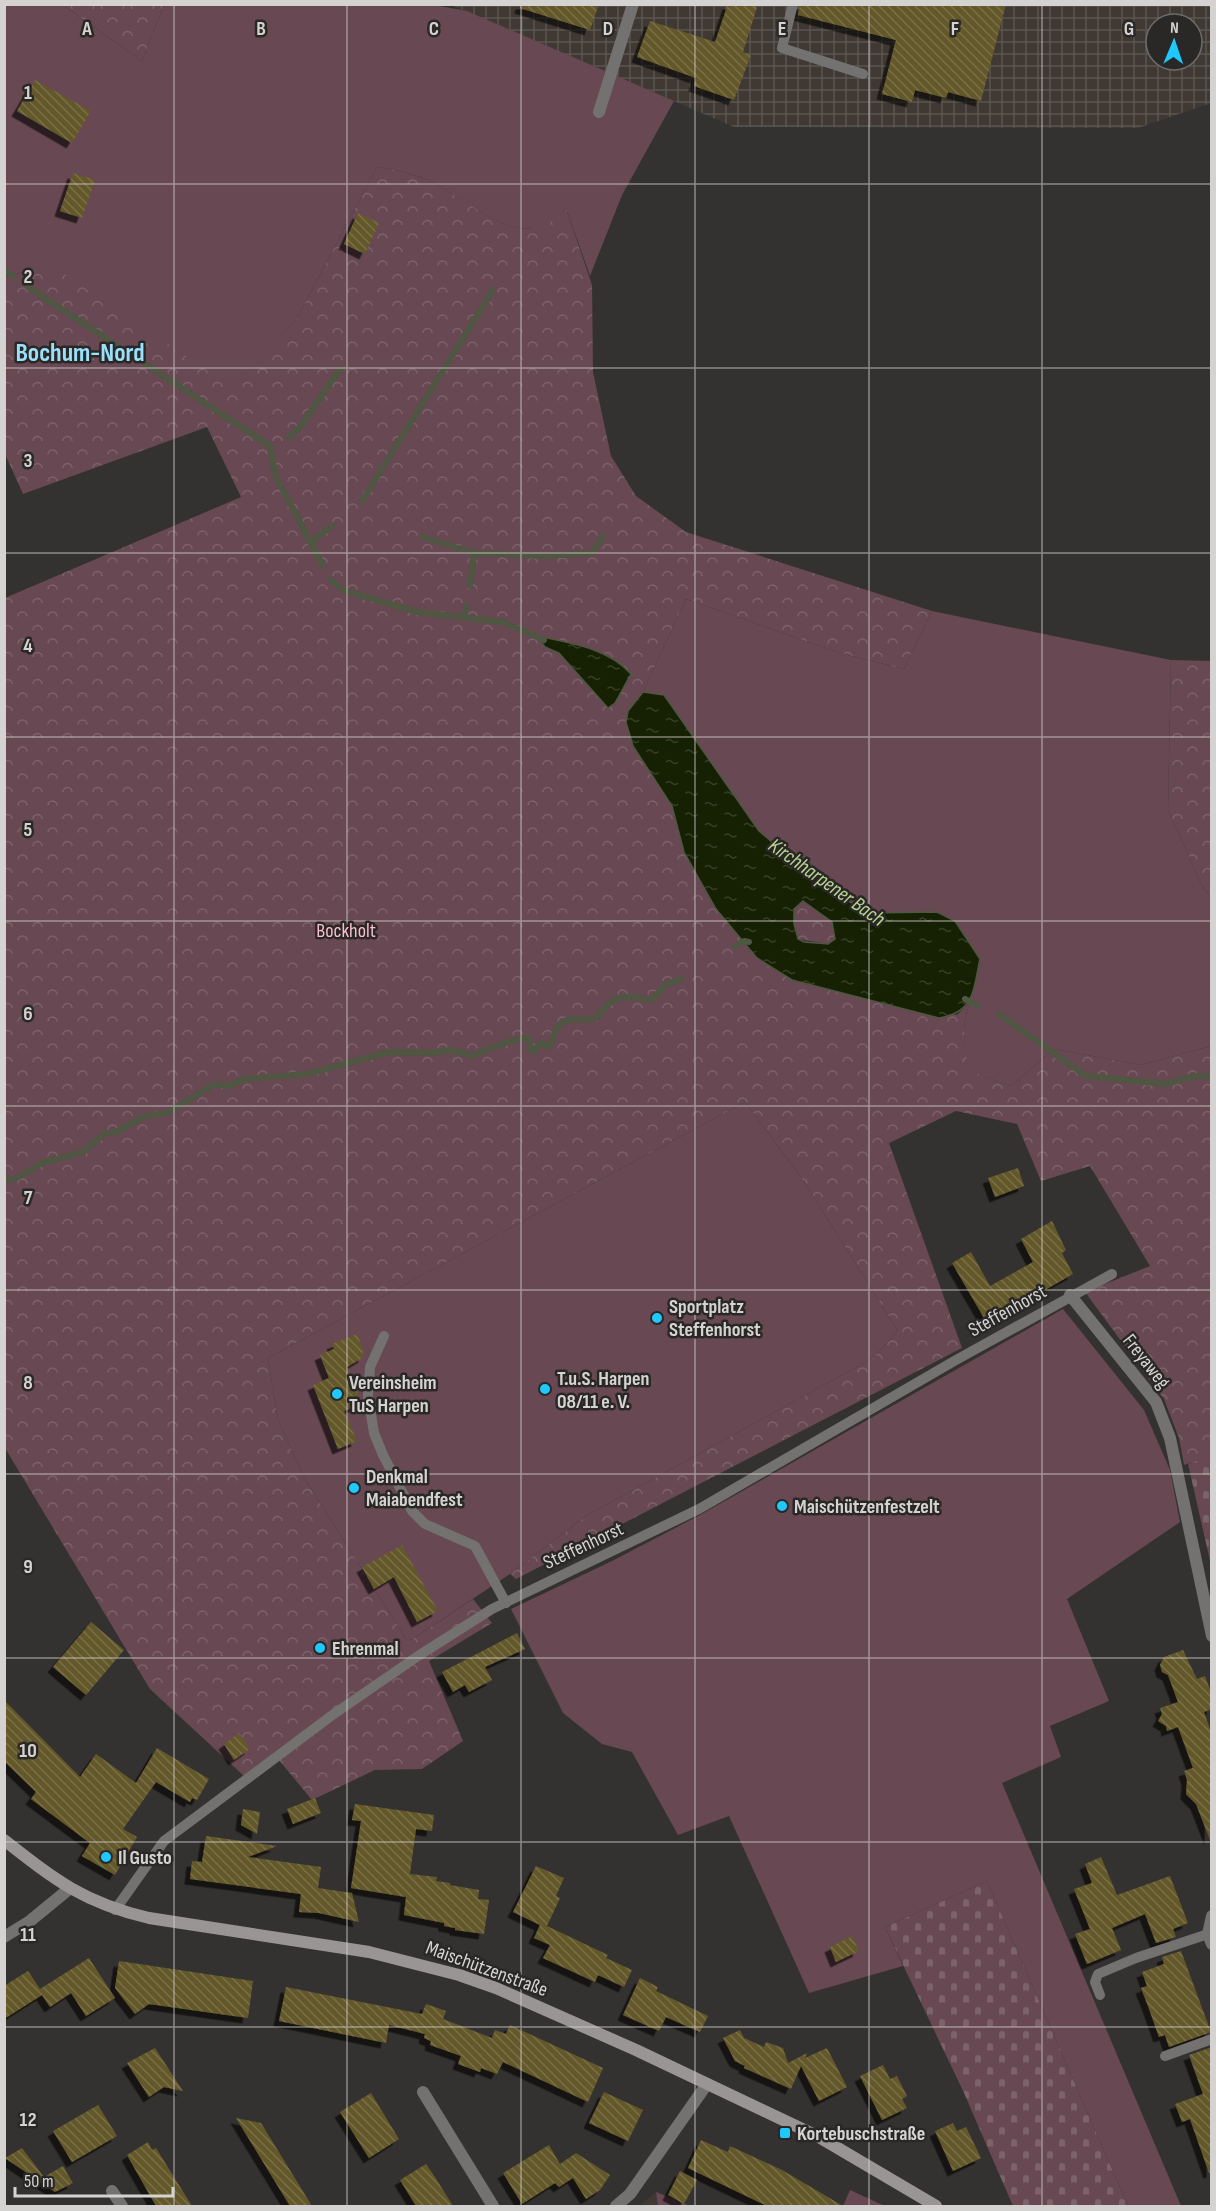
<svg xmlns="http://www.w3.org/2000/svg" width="1216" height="2211" viewBox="0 0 1216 2211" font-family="'Sofia Sans Condensed',sans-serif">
  <defs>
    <pattern id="industrial-grid" width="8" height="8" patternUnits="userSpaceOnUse" patternTransform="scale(1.5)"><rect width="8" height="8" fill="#403933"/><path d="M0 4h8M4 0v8" fill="none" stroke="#5b5550"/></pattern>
    <pattern id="forest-crowns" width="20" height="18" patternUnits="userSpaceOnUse" patternTransform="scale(1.5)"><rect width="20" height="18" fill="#674853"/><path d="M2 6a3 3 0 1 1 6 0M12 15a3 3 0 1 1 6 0" fill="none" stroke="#7c626b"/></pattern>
    <pattern id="cemetery-stones" width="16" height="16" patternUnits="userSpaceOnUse" patternTransform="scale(1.5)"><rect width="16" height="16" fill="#674853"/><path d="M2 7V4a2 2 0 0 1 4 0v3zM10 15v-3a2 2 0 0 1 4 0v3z" fill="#7c626b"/></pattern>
    <pattern id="water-ripples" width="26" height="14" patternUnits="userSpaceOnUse" patternTransform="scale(1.5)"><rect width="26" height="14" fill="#162103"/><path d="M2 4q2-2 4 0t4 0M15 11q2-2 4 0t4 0" fill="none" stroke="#374027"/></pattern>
    <pattern id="building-back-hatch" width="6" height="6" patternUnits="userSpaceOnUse" patternTransform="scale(1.5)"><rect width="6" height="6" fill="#645829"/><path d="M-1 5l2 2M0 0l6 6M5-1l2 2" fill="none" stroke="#796f47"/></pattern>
    <filter id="shadow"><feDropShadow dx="-5.5" dy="5.5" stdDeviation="0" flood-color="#0009"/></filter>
  </defs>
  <rect width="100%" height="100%" fill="#343230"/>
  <!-- built -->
  <path fill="#403933" d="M656 2192 658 2206H639Z"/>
  <!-- industrial -->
  <path fill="url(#industrial-grid)" fill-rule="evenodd" d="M451 5H1211V103L1138 128 734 127ZM1156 24H1192V60H1156Z"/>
  <!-- green -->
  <path fill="#674853" d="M4 5H63L142 61 164 5H434L467 11 674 101 622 195 590 276 566 208C562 212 558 219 553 222 514 244 476 207 443 188 423 176 400 170 377 167L296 320 233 389 57 270 31 269 8 277 5 275Z
    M686 599 840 653 904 669 932 611 1171 660 1168 810 1202 886 1211 896V1046L1141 1065 1054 1049 1011 1086 969 1071C963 1047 961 1026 970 1002L937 912 867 913 820 883 759 831 664 695 643 692Z
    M745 1102 803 1180 898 1331 873 1358 586 1516 510 1574 408 1642 304 1477 278 1420 268 1358Z
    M1063 1309 1144 1410 1170 1470 1180 1522 1067 1599 1109 1701 1050 1726 1061 1757 1002 1783 1181 2206H1128L987 1881 885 1927 903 1966 809 1993 729 1816 678 1835 632 1752 602 1744 563 1713 511 1609 612 1561 700 1515Z
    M850 2190 885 2206H843Z
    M656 2192 690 2206H658Z"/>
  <!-- forest -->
  <path fill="url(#forest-crowns)" d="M63 5H164L142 61Z
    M377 167C400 170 423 176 443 188 482 210 527 255 566 208L592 285 593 372 611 456 636 496 686 532 932 611 904 669 840 653 686 599 643 692 626 722 633 746 672 806 684 852 716 909 757 958 792 980 957 1015 970 1002C961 1026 963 1047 970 1071L1011 1086 1054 1049 1141 1065 1211 1046V1456L1184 1465 1179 1438 1164 1399 1085 1292 1150 1266 1090 1166 1041 1181 1017 1124 956 1111 889 1143 962 1348 516 1579 510 1574 586 1516 873 1358 898 1331 803 1180 745 1102 268 1358 278 1420 304 1477 408 1642 473 1599 492 1623 429 1661 463 1741 422 1769 375 1770 312 1800 274 1754 245 1777 150 1689 5 1448V598L241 497 207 427 23 494 5 454V275L8 277 31 269H57L233 388 296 320Z
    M1171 660 1211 661V896L1202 886 1168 810Z
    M803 901 832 922 835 939 828 944 798 939 794 924V909Z"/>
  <!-- cemetery -->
  <path fill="url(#cemetery-stones)" d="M1211 1455V1565L1188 1464Z
    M987 1881 1128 2206H1013L964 2093 885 1927Z"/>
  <!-- water -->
  <path fill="url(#water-ripples)" stroke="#4f5641" stroke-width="1.5" fill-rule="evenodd" d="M537 636C570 643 608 648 631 674L615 703 608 708 559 653 545 647Z
    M643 692 664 695 759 831 820 883 867 913 937 912 955 921 980 959C973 990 975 1012 939 1018L792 980 757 958 716 909 684 852 672 806 633 746 626 722 628 711ZM803 901 832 922 835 939 828 944 804 942 798 939 794 924V909Z"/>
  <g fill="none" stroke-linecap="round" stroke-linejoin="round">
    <!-- stream -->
    <path stroke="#4f5641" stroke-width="6" d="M4 270 13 276
      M28 287 270 446 275 475 323 566
      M289 437 301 426 340 369
      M362 501 493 290
      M423 537 474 553
      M311 544 318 536 332 526
      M331 580 343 590 417 612 503 622 544 640
      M470 586 474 553 543 556 592 553 603 537
      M465 617 466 606
      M735 946 744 941 749 942
      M965 999 978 1006
      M999 1014 1086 1076 1166 1084 1194 1076 1212 1077
      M4 1181 17 1178 42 1163 83 1152 104 1134 116 1132 145 1116 167 1113 215 1084 229 1086 244 1079 307 1074 389 1052 432 1053 451 1050 473 1056C484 1050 518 1037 529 1038L530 1049 534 1052 540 1043 549 1047C554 1041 552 1036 556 1030 566 1012 581 1023 596 1018 615 993 621 995 652 1000L665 985 682 979"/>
  </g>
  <!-- building -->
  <path fill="url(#building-back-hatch)" filter="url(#shadow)" d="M521 4H599L590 30 520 8Z
    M728 4H758L743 52 751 55 734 100 694 86 696 78 637 57 650 21 715 42Z
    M800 4H1006L981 101 948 92 946 98 915 90 912 102 882 94 896 40 798 15Z
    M35 80 91 111 72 143 17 111Z
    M73 173 95 180 82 218 60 211Z
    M358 213 379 223 365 254 344 244Z
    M1018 1168 1024 1186 995 1197 988 1178Z
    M1052 1221 1066 1250 1062 1253 1073 1274 987 1323 952 1263 971 1252 990 1286 1033 1262 1021 1239Z
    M357 1334 364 1352 362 1353 364 1357 347 1367 362 1404 344 1411 357 1441 338 1449 313 1385 329 1378 320 1355 334 1349 332 1344Z
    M402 1545 438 1611 417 1622 394 1577 374 1589 362 1567Z
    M91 1622 124 1650 86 1695 53 1667Z
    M517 1633 525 1649 485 1667 492 1680 469 1692 465 1685 453 1692 442 1672Z
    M1183 1650 1197 1679 1205 1676 1212 1695V1709L1204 1712 1212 1735 1210 1840 1196 1804 1186 1794 1187 1780 1184 1771 1193 1768 1178 1727 1167 1731 1166 1726 1158 1721 1162 1714 1160 1708 1178 1702 1168 1675 1162 1672 1160 1665 1164 1657Z
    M4 1700 80 1777 96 1754 136 1783 157 1748 209 1779 197 1800 192 1798 190 1802 156 1782 123 1829 137 1837 115 1875 82 1856 90 1843 31 1799 36 1792 4 1761Z
    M239 1733 250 1749 234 1760 224 1744Z
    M315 1798 321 1813 293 1824 287 1809Z
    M355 1804 434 1815 432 1831 416 1829 410 1874 437 1877 436 1881 450 1883V1885L479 1890 478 1899 489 1900 484 1934 455 1930V1928L444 1926V1923L404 1915 406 1897 351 1888 361 1821 352 1820Z
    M243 1809 260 1812 257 1834 241 1825Z
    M206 1836 277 1846 248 1857 321 1867 318 1888 352 1893 359 1922 319 1913 299 1912 301 1894 190 1879 192 1861 202 1862Z
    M1101 1857 1117 1895 1170 1876 1188 1923 1173 1929 1176 1937 1156 1943 1145 1914 1112 1928 1121 1950 1087 1964 1075 1934 1090 1929 1074 1889 1092 1883 1085 1864Z
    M536 1866 564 1878 556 1896 560 1898 547 1926 608 1955 606 1958 632 1970 624 1987 598 1975 595 1982 543 1958 550 1945 534 1938 540 1925 513 1912Z
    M852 1936 859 1951 836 1962 830 1947Z
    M1181 1951 1211 2032 1169 2047 1165 2035 1159 2037 1148 2006 1141 1988 1147 1986 1142 1972 1164 1964 1162 1957Z
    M89 1958 115 1998 86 2016 71 1993 50 2007 42 1995 4 2019V1986L28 1971 40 1989Z
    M119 1961 253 1981 248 2018 149 2004 135 2014 115 1988Z
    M640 1978 658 1987 656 1991 708 2016 700 2032 666 2017 659 2031 623 2015Z
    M286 1987 422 2014 426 2004 446 2011 443 2019 492 2038 495 2030 506 2034 510 2025 603 2068 588 2102 503 2062 497 2074 481 2068 480 2072 458 2064 461 2056 430 2045 431 2041 424 2038 425 2034 389 2025 386 2043 279 2021Z
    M740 2030 744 2038 764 2047 766 2042 783 2048 788 2063 807 2053 805 2058 827 2048 847 2087 819 2101 801 2066 791 2089 744 2068 745 2066 735 2061 723 2038Z
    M1212 2047V2172L1209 2173 1190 2119 1182 2122 1175 2104 1203 2094 1189 2055Z
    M155 2048 183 2091 164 2087 149 2097 127 2063Z
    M883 2065 890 2079 897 2076 907 2096 902 2099 907 2108 882 2120 860 2076Z
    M604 2092 643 2110 628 2141 589 2123Z
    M371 2093 399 2139 369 2158 340 2112Z
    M98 2105 117 2136 72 2162 53 2131Z
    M236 2118 261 2123 312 2206H290Z
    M953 2123 957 2131 966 2127 981 2158 953 2171 935 2131Z
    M701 2140 728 2152 730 2146 782 2170 843 2206H767L688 2168Z
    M148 2142 152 2150 156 2148 192 2206H156L127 2155Z
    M549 2145 560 2164 576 2153 610 2175 600 2190 586 2199 573 2178 559 2187 555 2183 522 2204 503 2173Z
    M22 2148 44 2177 63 2166 73 2183 55 2192 5 2158Z
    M426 2164 435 2177 453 2206H416L400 2180Z
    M680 2171 697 2180 684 2204 668 2195Z"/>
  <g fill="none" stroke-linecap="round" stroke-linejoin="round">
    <!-- lane -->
    <path stroke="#737271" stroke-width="10" d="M793 4 782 48 863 74
      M384 1336 370 1367 368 1396 374 1433 383 1455 412 1511 425 1524 475 1546 506 1603
      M115 1910 164 1841 331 1716 418 1656 492 1609 699 1509 956 1360 1112 1274
      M1100 1995 1095 1982 1098 1974 1136 1958 1208 1934
      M1165 2056 1212 2039"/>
    <!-- street -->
    <path stroke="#737271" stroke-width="12" d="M599 112 633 4
      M1070 1295 1156 1402 1170 1438 1212 1636
      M1212 1916 1208 1934 1212 1944
      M4 1937 30 1921 69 1889
      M423 2092 493 2206
      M112 2191 122 2206
      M616 2206 630 2194 707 2084"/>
    <!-- secondary -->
    <path stroke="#989594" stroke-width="12" d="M4 1840C55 1880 84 1903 149 1918L369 1952 459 1975 496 1988 636 2050 819 2137 936 2206"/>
  </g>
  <!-- grid -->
  <path fill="none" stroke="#d5d3d2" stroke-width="1.5" stroke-opacity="0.55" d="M174 4V2206M347 4V2206M521 4V2206M695 4V2206M869 4V2206M1042 4V2206M4 184H1212M4 368H1212M4 553H1212M4 737H1212M4 921H1212M4 1106H1212M4 1290H1212M4 1474H1212M4 1658H1212M4 1842H1212M4 2027H1212"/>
  <!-- markers -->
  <g fill="#1fc9fd" stroke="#2a2826" stroke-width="2">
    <circle cx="657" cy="1318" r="6"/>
    <circle cx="545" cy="1389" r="6"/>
    <circle cx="337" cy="1394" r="6"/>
    <circle cx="354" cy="1488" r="6"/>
    <circle cx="782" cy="1506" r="6"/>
    <circle cx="320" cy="1648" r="6"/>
    <circle cx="106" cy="1857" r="6"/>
    <rect x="779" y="2127" width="12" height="12" rx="3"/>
  </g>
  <g text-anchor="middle" stroke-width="5" stroke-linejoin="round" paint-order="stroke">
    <!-- park labels -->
    <g font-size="20" fill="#fcbdd3" stroke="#2a2826">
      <text x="346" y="937">Bockholt</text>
    </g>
    <!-- poi labels -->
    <g font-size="20" font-weight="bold" fill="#d5d3d2" stroke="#2a2826" text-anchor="start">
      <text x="669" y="1313">Sportplatz<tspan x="669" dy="23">Steffenhorst</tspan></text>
      <text x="557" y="1385">T.u.S. Harpen<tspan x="557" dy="23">08/11 e. V.</tspan></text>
      <text x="349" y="1389">Vereinsheim<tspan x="349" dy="23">TuS Harpen</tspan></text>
      <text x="366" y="1483">Denkmal<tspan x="366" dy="23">Maiabendfest</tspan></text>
      <text x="794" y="1513">Maischützenfestzelt</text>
      <text x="332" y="1655">Ehrenmal</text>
      <text x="118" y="1864">Il Gusto</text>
      <text x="797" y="2140">Kortebuschstraße</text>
    </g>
    <!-- street labels -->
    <g font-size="20" fill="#d5d3d2" stroke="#2a2826">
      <text transform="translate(1007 1310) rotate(-29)" y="7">Steffenhorst</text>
      <text transform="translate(1147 1361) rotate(52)" y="7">Freyaweg</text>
      <text transform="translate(583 1545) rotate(-25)" y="7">Steffenhorst</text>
      <text transform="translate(487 1968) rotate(20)" y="7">Maischützenstraße</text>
    </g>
    <!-- water labels -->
    <g font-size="21" font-style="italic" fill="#b7d490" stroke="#2a2826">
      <text transform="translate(827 882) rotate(35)" y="7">Kirchharpener Bach</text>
    </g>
    <!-- district labels -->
    <g font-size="26" font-weight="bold" fill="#9adffc" stroke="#2a2826">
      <text x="80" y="361">Bochum-Nord</text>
    </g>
  </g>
  <g font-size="20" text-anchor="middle" font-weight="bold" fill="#d5d3d2" stroke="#2a2826" stroke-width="5" stroke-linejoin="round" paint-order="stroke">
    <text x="87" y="35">A</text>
    <text x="261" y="35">B</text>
    <text x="434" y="35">C</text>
    <text x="608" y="35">D</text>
    <text x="782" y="35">E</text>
    <text x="955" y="35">F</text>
    <text x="1129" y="35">G</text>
    <text x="28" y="99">1</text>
    <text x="28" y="283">2</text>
    <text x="28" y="467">3</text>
    <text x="28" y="652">4</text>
    <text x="28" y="836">5</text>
    <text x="28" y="1020">6</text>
    <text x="28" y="1204">7</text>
    <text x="28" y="1389">8</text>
    <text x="28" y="1573">9</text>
    <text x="28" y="1757">10</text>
    <text x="28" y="1941">11</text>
    <text x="28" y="2126">12</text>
  </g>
  <!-- border -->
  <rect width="1216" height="2211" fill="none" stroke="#d5d3d2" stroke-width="12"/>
  <!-- north arrow -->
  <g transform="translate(1174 42) rotate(2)"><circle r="28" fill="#2a2826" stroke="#6e6c6b" stroke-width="1.5"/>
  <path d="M0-4.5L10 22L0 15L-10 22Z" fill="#1fc9fd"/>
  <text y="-9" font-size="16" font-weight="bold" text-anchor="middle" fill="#d5d3d2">N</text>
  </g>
  <!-- scale -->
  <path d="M15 2187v9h158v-9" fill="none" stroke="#d5d3d2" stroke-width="3"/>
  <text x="24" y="2187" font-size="18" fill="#d5d3d2" stroke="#2a2826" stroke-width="4.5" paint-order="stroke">50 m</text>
</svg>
